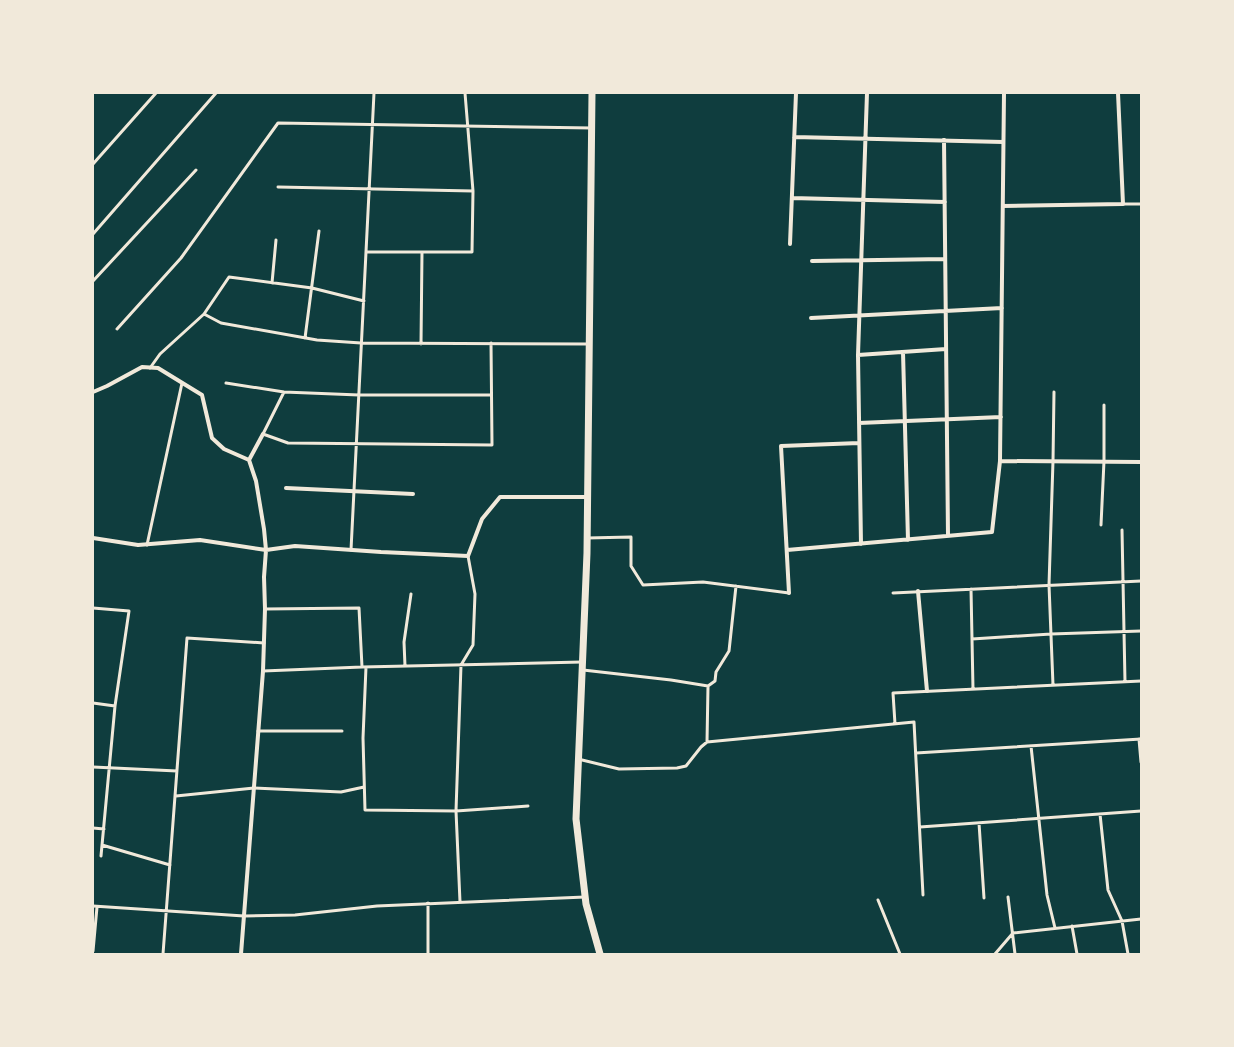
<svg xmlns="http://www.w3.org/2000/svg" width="1234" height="1047" viewBox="0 0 1234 1047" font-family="'PT Sans Narrow',sans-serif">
  <rect width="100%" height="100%" fill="#0f3d3e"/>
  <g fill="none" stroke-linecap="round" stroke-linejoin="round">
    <!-- service -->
    <path stroke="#f1e9da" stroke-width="3" d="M93 164 156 93
      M278 187 473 191
      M1123 204H1141
      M93 234 216 93
      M366 252H472L473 191 465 93
      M93 281 196 170
      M272 283 276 240
      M204 314 221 323 317 340 361 343 589 344
      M117 329 181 258 278 123 592 128
      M305 338 319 231
      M421 344 422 252
      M150 368 160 354 204 314 229 277 312 288 364 301
      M226 383 284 392 359 395H491
      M284 392 263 434 288 443 492 445 491 343
      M1101 525 1104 461V405
      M1122 530 1125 682
      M587 538 631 537V566L643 585 703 582 789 593
      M147 545 182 383
      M351 550 374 93
      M971 589 973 689
      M893 593 1141 581
      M93 608 129 611 115 706
      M265 609 359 608 362 667
      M972 639 1051 634 1141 631
      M404 666H405L404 642 411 594
      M366 667 363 738 365 810 456 811 528 806
      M583 670 671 680 708 686 707 742
      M263 671 362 667 582 662
      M1053 685 1049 585 1053 461 1054 392
      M708 686 715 681 716 672 729 651 736 586
      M93 703 115 706 101 856
      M895 724 893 693 1141 681
      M258 731H342
      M1139 739 1141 762
      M1031 746 1047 895 1055 928
      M916 753 1141 739
      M578 759 619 769 677 768 686 766 701 747 707 742 914 722 923 895
      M93 767 177 771
      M176 796 254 788 341 792 364 787
      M1100 814 1108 890 1122 921 1128 954
      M979 823 984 898
      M920 827 1141 811
      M93 828 104 829
      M102 845 170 865
      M1008 897 1015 954
      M878 900 900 954
      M460 902 456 811 461 665 473 645 475 594 468 556
      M428 903V954
      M93 906 244 916 295 915 377 906 585 897
      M1072 926 1077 954
      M93 951 97 907
      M163 954 187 638 264 643
      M995 954 1013 933 1141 919"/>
    <!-- minor -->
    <path stroke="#f1e9da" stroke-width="4" d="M794 137 1003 142
      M944 140 948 536
      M792 198 945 202
      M1003 206 1123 204 1118 93
      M790 244 796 93
      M812 261 945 259
      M811 318 1002 308
      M903 352 908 540
      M858 355 946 349
      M93 392 107 386 142 367 158 368 202 395 212 438 224 449 249 460 256 481 264 529 266 550 264 577 265 609 263 671 241 954
      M859 423 1001 417
      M249 460 263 434
      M1000 461 1141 462
      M286 488 413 494
      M93 538 138 545 200 540 266 550 295 546 381 552 468 556 482 519 500 497H587
      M861 544 858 355 867 93
      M787 550 992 532 1000 461 1004 93
      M918 591 927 691
      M789 593 781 446 859 443"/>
    <!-- tertiary -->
    <path stroke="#f1e9da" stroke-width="7" d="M592 93 587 553 576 819 586 904 600 954"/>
  </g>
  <!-- border -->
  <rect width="1234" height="1047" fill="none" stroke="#f1e9da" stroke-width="188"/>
</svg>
